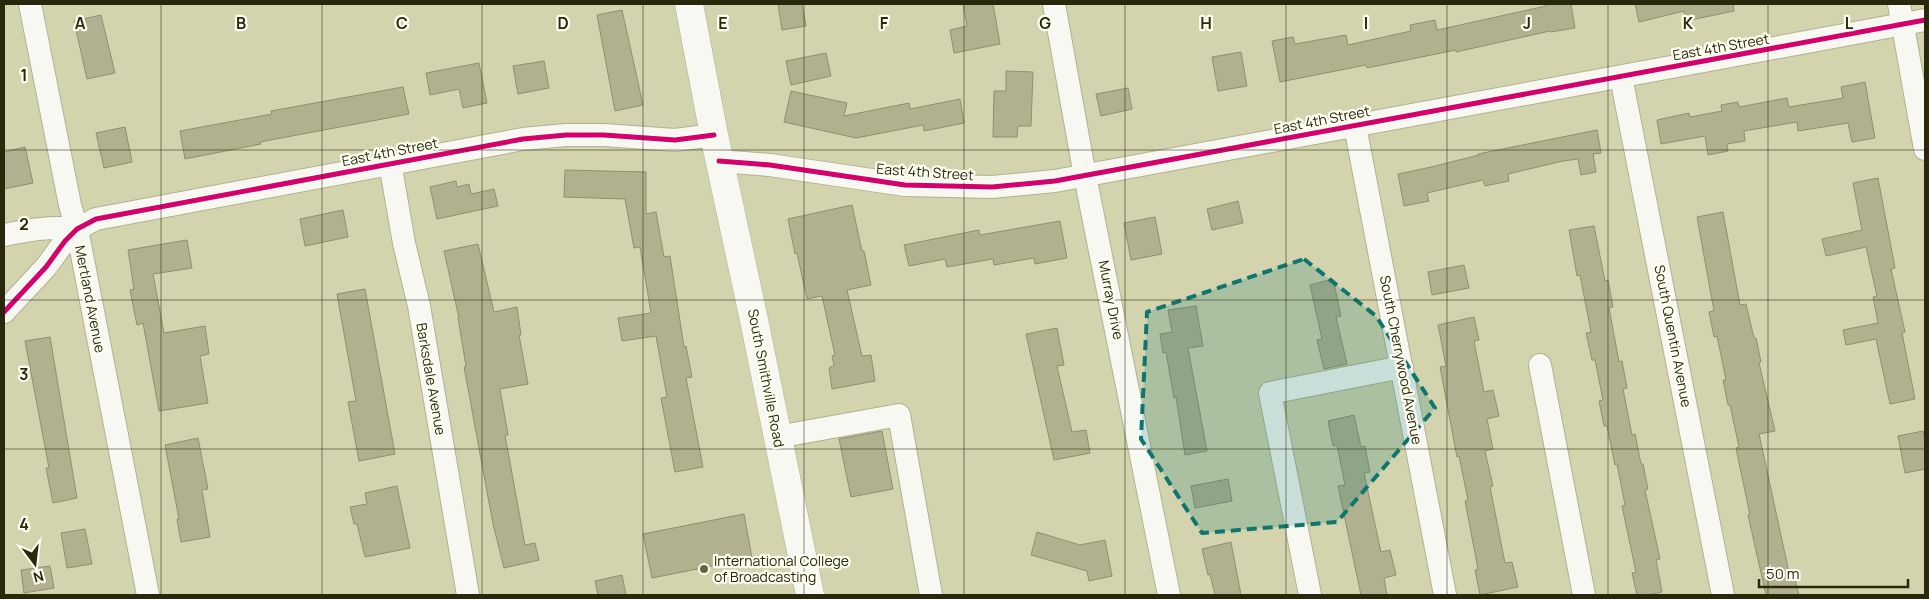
<svg xmlns="http://www.w3.org/2000/svg" width="1929" height="599" viewBox="0 0 1929 599" font-family="Manrope,sans-serif">
  <rect width="100%" height="100%" fill="#d3d3ae"/>
  <!-- building -->
  <path fill="#b1b18f" stroke="#908f72" d="M778 4H802L806 26 782 30Z
    M963 4H993L1000 44 954 53 950 30 967 26Z
    M1545 4H1571L1575 28 1551 32 1550 31 1456 52V50L1367 68 1366 65 1280 82 1272 41 1293 37 1295 44 1346 35 1348 45 1411 31 1410 25 1435 20 1437 30 1546 6Z
    M1635 4H1733L1734 11 1686 21 1684 11 1639 22Z
    M622 10 643 105 615 111 597 15Z
    M101 15 115 73 87 79 74 21Z
    M1241 52 1247 86 1218 91 1212 57Z
    M826 53 831 76 791 85 786 61Z
    M544 61 549 88 518 94 513 66Z
    M479 63 487 103 463 108 459 89 430 95 426 73Z
    M1006 71 1033 72 1031 126H1018L1017 137H993L994 91H1006Z
    M1865 82 1875 138 1852 142 1848 123 1798 131 1797 122 1744 131 1745 141 1727 144 1728 151 1708 155 1705 136 1661 144 1657 120 1689 113 1690 117 1722 111 1721 105 1738 102 1739 107 1787 98 1789 107 1843 98 1841 87Z
    M403 87 409 114 260 142 261 144 185 159 180 131 272 114 271 111Z
    M1128 88 1132 109 1101 116 1096 94Z
    M791 91 847 103 844 116 909 103 910 109 960 99 964 123 924 131 923 125 856 138 784 122Z
    M125 127 132 162 104 168 96 133Z
    M1597 130 1601 153 1593 154 1596 172 1581 175 1578 159 1563 161 1508 174 1509 181 1485 186 1483 180 1427 193 1429 201 1404 206 1398 174 1431 167 1479 155 1478 154Z
    M25 147 33 183 4 189V152Z
    M565 170 646 172V214L656 212 664 257 670 256 684 347 686 346 692 377 686 378 703 467 675 472 661 398 667 397 656 336 622 341 618 318 651 313 640 247 634 248 625 199 564 197Z
    M1878 178 1895 268 1891 269 1905 332 1902 333 1915 399 1890 404 1876 339 1846 345 1843 330 1878 323 1873 297 1877 296 1866 247 1826 256 1822 239 1862 230 1853 183Z
    M456 181 457 187 469 184 471 194 494 189 498 206 437 219 430 187Z
    M1238 201 1243 223 1212 230 1207 209Z
    M852 205 862 251H864L871 285 847 290 862 356 871 355 875 381 832 389 829 368 834 365 832 356 835 355 822 296 807 299 797 253 795 254 788 219Z
    M343 210 348 237 305 246 300 219Z
    M1723 212 1740 305 1746 304 1754 338H1756L1761 362 1759 363 1775 431 1759 434 1790 577 1794 576 1799 595H1766L1748 515H1750L1736 448 1739 447 1730 405H1728L1723 380H1726L1717 336 1714 337 1709 312 1714 311 1697 217Z
    M1155 217 1162 254 1131 260 1124 223Z
    M1060 221 1067 258 1035 264 1034 258 994 265 993 259 947 267 945 259 909 266 904 245 979 230 980 235Z
    M1594 226 1605 281 1608 280 1613 307 1609 308 1619 362 1622 361 1627 388 1623 389 1632 435 1635 434 1641 464H1643L1648 489 1645 490 1660 559 1656 560 1662 592 1649 595H1637L1632 573 1636 572 1622 506 1625 505 1617 464 1615 465 1607 426H1604L1599 401 1603 400 1595 360H1592L1586 333 1591 332 1580 275 1577 276 1569 230Z
    M187 240 192 268 153 274 164 333 205 326 209 354 200 356 208 403 159 411 143 323 137 325 130 290 134 289 128 250Z
    M478 244 494 312 517 307 521 335H519L528 384 500 389 508 435H505L525 545 535 543 539 560 504 568 493 524 469 394 464 367 466 366 458 318H459L444 251Z
    M1464 265 1469 288 1432 295 1428 272Z
    M1333 279 1341 316 1336 317 1347 364 1324 369 1317 340 1322 339 1310 285Z
    M365 289 395 454 359 461 348 402 356 401 337 294Z
    M1196 306 1203 346 1188 348 1207 451 1185 455 1176 397 1174 398 1166 352 1163 353 1160 334 1172 332 1168 310Z
    M1474 317 1479 340 1474 341 1484 392 1493 390 1499 416 1487 419 1493 449 1485 451 1493 486 1490 487 1505 563 1512 562 1518 587 1480 595 1475 570 1478 569 1465 501 1468 500 1459 456 1457 457 1440 367 1446 366 1438 325Z
    M1057 328 1064 365 1057 366 1072 432 1086 430 1090 453 1054 460 1026 334Z
    M50 337 77 498 53 503 46 468H49L25 341Z
    M1354 415 1361 447 1365 446 1370 472 1364 473 1381 552 1390 550 1396 575 1384 578 1387 595H1361L1338 486 1345 485 1337 445 1333 446 1328 421Z
    M882 431 893 489 851 497 839 439Z
    M1923 431 1925 442V469L1905 473 1898 436Z
    M198 438 208 489 202 490 210 537 181 542 177 519H179L165 445Z
    M1228 479 1232 501 1195 508 1191 486Z
    M397 486 410 548 365 557 357 524H354L350 507 367 504 365 493Z
    M744 514 752 558 652 578 643 534Z
    M85 529 92 564 67 568 61 533Z
    M1037 532 1080 545 1105 540 1112 576 1089 581 1087 571 1031 555Z
    M1231 542 1241 595H1215L1210 574 1208 575 1202 549Z
    M50 566 54 588 24 593 21 570Z
    M622 575 626 595H598L595 581Z"/>
  <g fill="none" stroke-linecap="round" stroke-linejoin="round">
    <defs>
      <path id="minor" d="M30 4 70 205 77 229 148 595
        M1054 4 1085 176 1169 595
        M1899 4 1925 149
        M1621 77 1723 595
        M1355 126 1445 595
        M719 161 770 165 905 185 992 187 1055 181 1925 20
        M390 163 404 243 419 306 468 595
        M4 235C30 230 50 226 77 229
        M4 312 46 267 65 241 77 229 96 219 523 139 566 135H604L675 140 714 135
        M1540 365 1584 595
        M777 437 899 415 931 595
        M1310 595 1270 393 1402 367"/>
      <path id="major" d="M689 4 714 135 754 320 810 595"/>
    </defs>
    <!-- minor casing -->
    <use href="#minor" stroke="#b1b193" stroke-width="24"/>
    <!-- major casing -->
    <use href="#major" stroke="#b1b193" stroke-width="29"/>
    <!-- minor -->
    <use href="#minor" stroke="#f8f8f3" stroke-width="22"/>
    <!-- major -->
    <use href="#major" stroke="#f8f8f3" stroke-width="28"/>
    <defs>
      <path id="cycleway" d="M719 161 770 165 905 185 992 187 1055 181 1925 20
        M4 312 46 267 65 241 77 229 96 219 523 139 566 135H604L675 140 714 135"/>
    </defs>
    <!-- cycleway casing -->
    <use href="#cycleway" stroke="#fffff2" stroke-width="8"/>
    <!-- cycleway -->
    <use href="#cycleway" stroke="#d6006c" stroke-width="5"/>
  </g>
  <!-- marked area -->
  <path fill="#0f766e" fill-opacity="0.2" stroke="#0f766e" stroke-width="4" stroke-dasharray="10 6" stroke-linejoin="round" d="M1304 259 1376 316 1435 408 1337 522 1202 533 1141 439 1147 312Z"/>
  <!-- grid -->
  <path fill="none" stroke="#29280d" stroke-width="1" stroke-opacity="0.55" d="M161 4V595M322 4V595M482 4V595M643 4V595M804 4V595M964 4V595M1125 4V595M1286 4V595M1447 4V595M1608 4V595M1768 4V595M4 150H1925M4 300H1925M4 449H1925"/>
  <!-- markers -->
  <circle fill="#646445" stroke="#fffff2" stroke-width="2" cx="704" cy="569" r="5"/>
  <g text-anchor="middle" stroke-width="4.5" stroke-linejoin="round" paint-order="stroke">
    <!-- street labels -->
    <g font-size="14" fill="#29280d" stroke="#fffff2">
      <text transform="translate(1721 47) rotate(-10)" y="5">East 4th Street</text>
      <text transform="translate(1322 120) rotate(-11)" y="5">East 4th Street</text>
      <text transform="translate(390 152) rotate(-11)" y="5">East 4th Street</text>
      <text transform="translate(925 172) rotate(4)" y="5">East 4th Street</text>
      <text transform="translate(90 299) rotate(79)" y="5">Mertland Avenue</text>
      <text transform="translate(1111 300) rotate(79)" y="5">Murray Drive</text>
      <text transform="translate(1673 336) rotate(79)" y="5">South Quentin Avenue</text>
      <text transform="translate(1401 360) rotate(79)" y="5">South Cherrywood Avenue</text>
      <text transform="translate(766 378) rotate(79)" y="5">South Smithville Road</text>
      <text transform="translate(431 379) rotate(80)" y="5">Barksdale Avenue</text>
    </g>
    <!-- poi labels -->
    <g font-size="14" fill="#29280d" stroke="#fffff2" text-anchor="start">
      <text x="714" y="566">International College<tspan x="714" dy="16">of Broadcasting</tspan></text>
    </g>
  </g>
  <g font-size="16" text-anchor="middle" font-weight="bold" fill="#29280d" stroke="#fffff2" stroke-width="4.5" stroke-linejoin="round" paint-order="stroke">
    <text x="80" y="29">A</text>
    <text x="241" y="29">B</text>
    <text x="402" y="29">C</text>
    <text x="563" y="29">D</text>
    <text x="723" y="29">E</text>
    <text x="884" y="29">F</text>
    <text x="1045" y="29">G</text>
    <text x="1206" y="29">H</text>
    <text x="1366" y="29">I</text>
    <text x="1527" y="29">J</text>
    <text x="1688" y="29">K</text>
    <text x="1849" y="29">L</text>
    <text x="24" y="81">1</text>
    <text x="24" y="230">2</text>
    <text x="24" y="380">3</text>
    <text x="24" y="530">4</text>
  </g>
  <!-- border -->
  <rect width="1929" height="599" fill="none" stroke="#29280d" stroke-width="10"/>
  <!-- north arrow -->
  <g transform="translate(35 564) rotate(165)" stroke="#fffff2" stroke-width="4" paint-order="stroke">
  <path d="M0-4L9 19L0 12L-9 19Z" fill="#29280d"/>
  <text y="-8" font-size="14" font-weight="bold" text-anchor="middle" fill="#29280d">N</text>
  </g>
  <!-- scale -->
  <path d="M1759 579v8h149v-8" fill="none" stroke="#29280d" stroke-width="2.5"/>
  <text x="1766" y="579" font-size="15" fill="#29280d" stroke="#fffff2" stroke-width="4" paint-order="stroke">50 m</text>
</svg>
